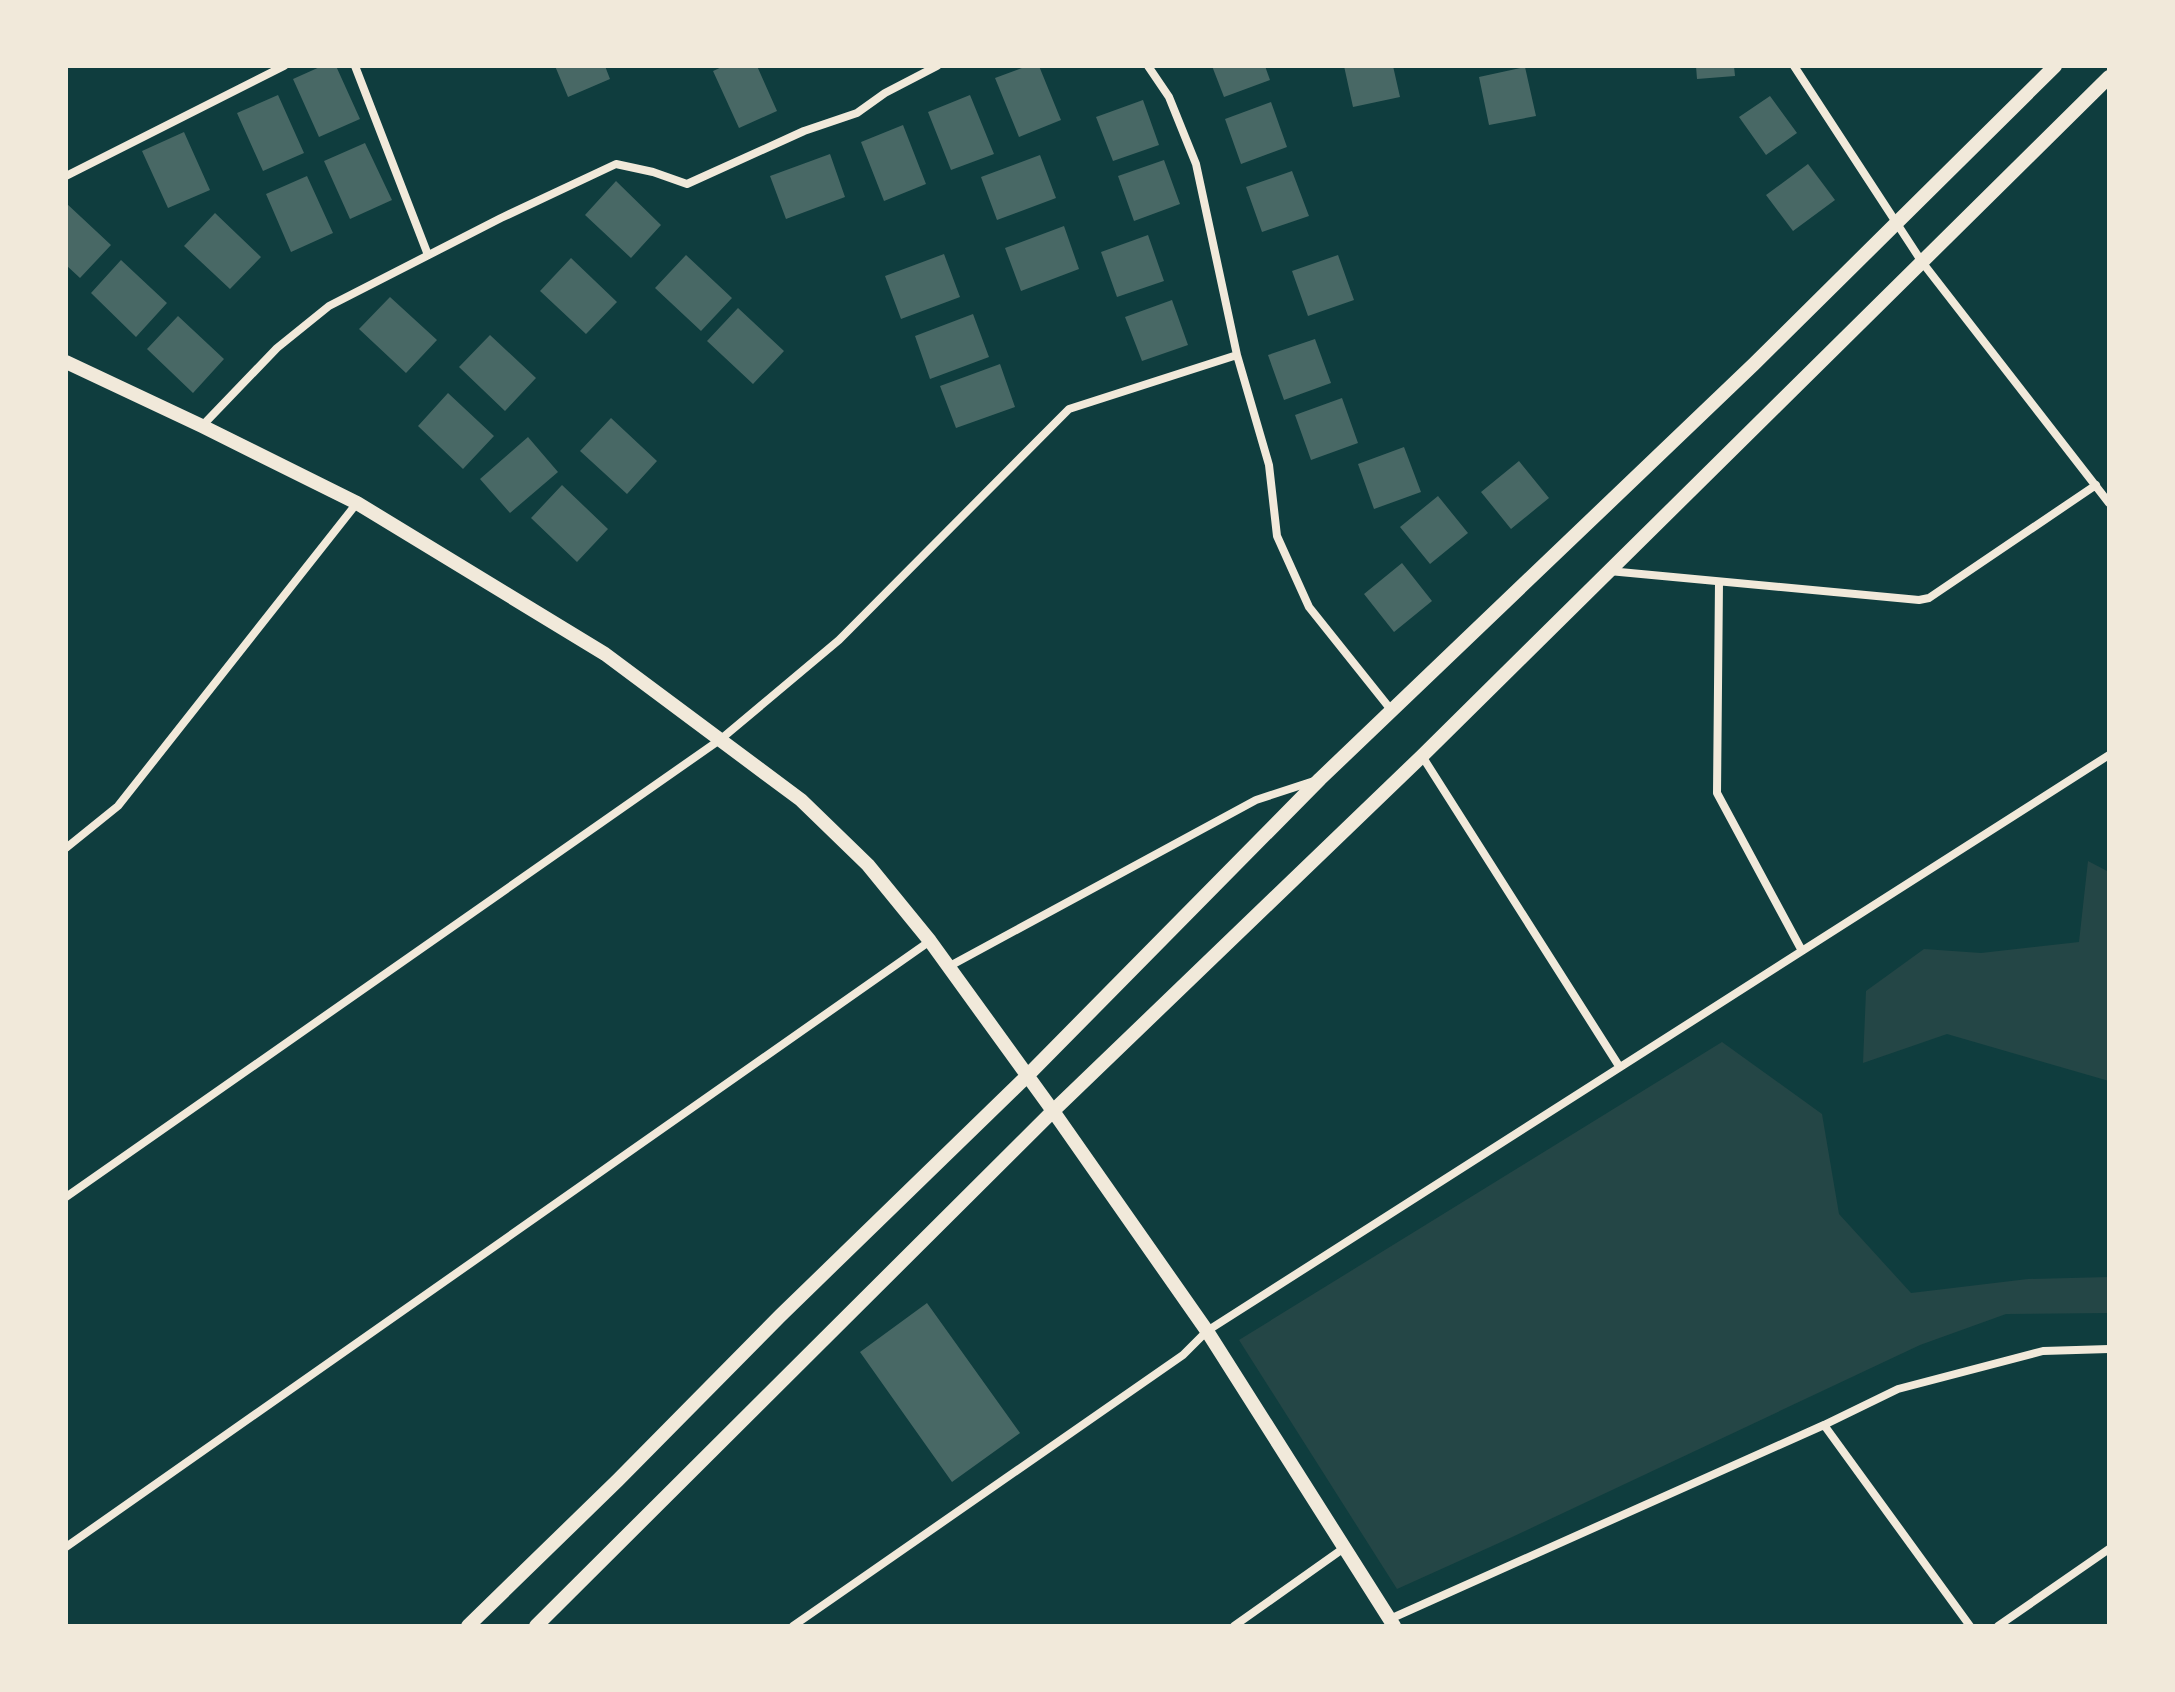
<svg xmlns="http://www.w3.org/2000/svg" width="2175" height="1692" viewBox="0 0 2175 1692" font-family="Georgia,serif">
  <rect width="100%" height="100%" fill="#0f3d3e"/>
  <!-- green -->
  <path fill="#244646" d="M2088 861 2109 872V1081L1947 1034 1863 1063 1866 991 1924 949 1981 953 2079 942Z
    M1722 1042 1822 1114 1839 1214 1911 1293 2028 1279 2109 1277V1313L2006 1314 1920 1345 1510 1538 1397 1589 1239 1340Z"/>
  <!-- building -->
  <path fill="#486865" d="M322 66H336L360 119 319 137 293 79Z
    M555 66H605L610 79 568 97Z
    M724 66H757L777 111 739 128 713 71Z
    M1027 66H1039L1061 120 1019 137 995 78Z
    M1212 66H1265L1270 80 1224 97Z
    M1344 66H1393L1400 97 1353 107Z
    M1696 66H1734L1735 76 1697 79Z
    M1525 67 1536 116 1489 125 1479 77Z
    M278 95 304 153 263 171 237 113Z
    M970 95 994 154 951 170 928 112Z
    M1770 96 1797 133 1766 155 1739 117Z
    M1143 100 1159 145 1113 161 1096 117Z
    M1271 102 1287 147 1241 164 1225 119Z
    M903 125 926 184 884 201 861 142Z
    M184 132 210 190 168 208 142 151Z
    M365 143 392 200 350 219 324 161Z
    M830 154 845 197 786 219 770 176Z
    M1040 155 1056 198 997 220 981 177Z
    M1164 160 1180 204 1134 221 1118 176Z
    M1808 164 1835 200 1793 231 1766 195Z
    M1292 171 1309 216 1262 232 1246 187Z
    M307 176 333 233 291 252 266 194Z
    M616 181 661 225 631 258 585 215Z
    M66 203 111 245 80 278 66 265Z
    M215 213 261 257 230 289 184 246Z
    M1064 226 1079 269 1021 291 1005 248Z
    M1148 235 1164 281 1117 297 1101 252Z
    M944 254 960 297 901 319 885 276Z
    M686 255 732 298 701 331 655 288Z
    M1338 255 1354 300 1308 316 1292 271Z
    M571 258 617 302 586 334 540 291Z
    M121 260 167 303 136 337 91 293Z
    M390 297 437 340 406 373 359 329Z
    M1172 300 1188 345 1142 361 1125 317Z
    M738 308 784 351 753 384 707 341Z
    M973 314 989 357 930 379 915 336Z
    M178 316 224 359 193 393 147 349Z
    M490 335 536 378 505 411 459 367Z
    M1315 339 1331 383 1284 400 1268 355Z
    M1000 364 1015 407 956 428 940 386Z
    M448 393 494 436 463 469 418 426Z
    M1342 398 1358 443 1311 460 1295 415Z
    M611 418 657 461 627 494 580 451Z
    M528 437 558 472 510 513 480 479Z
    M1404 447 1421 492 1374 509 1358 464Z
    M1519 461 1549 498 1511 529 1481 492Z
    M562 485 608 529 577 562 531 518Z
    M1438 496 1468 533 1430 564 1400 527Z
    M1402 563 1432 601 1394 632 1364 594Z
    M927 1303 1020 1433 952 1482 860 1352Z"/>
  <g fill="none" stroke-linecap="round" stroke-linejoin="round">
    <!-- minor -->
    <path stroke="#f1e9da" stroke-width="8" d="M355 66 428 255
      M1148 66 1169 97 1196 164 1237 355 1269 465 1277 536 1309 607 1392 711
      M1794 66 1922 262 2109 503
      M66 176 284 66
      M202 426 277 348 329 306 501 218 616 164 653 172 687 184 804 131 857 113 885 93 937 66
      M1609 571 1919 600 1929 598 2096 485
      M1719 582 1717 793 1801 949
      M1422 756 1619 1066
      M66 848 118 806 357 503
      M948 967 1256 800 1314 781
      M66 1197 721 739 839 640 1069 409 1237 355
      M1824 1425 1970 1626
      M66 1547 930 941
      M1390 1619 1824 1425 1898 1389 2043 1351 2109 1349
      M793 1626 1183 1355 1207 1331 2109 755
      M1234 1626 1344 1548
      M1998 1626 2109 1549"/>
    <!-- tertiary -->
    <path stroke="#f1e9da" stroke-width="14" d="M66 362 202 426 357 503 605 654 801 800 868 865 930 941 1053 1111 1207 1331 1394 1626
      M468 1626 618 1480 780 1316 1027 1076 1320 779 1754 364 2055 66
      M536 1626 1053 1111 1422 756 2109 77"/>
  </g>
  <!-- border -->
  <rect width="2175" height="1692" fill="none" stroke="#f1e9da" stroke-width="136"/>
</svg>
